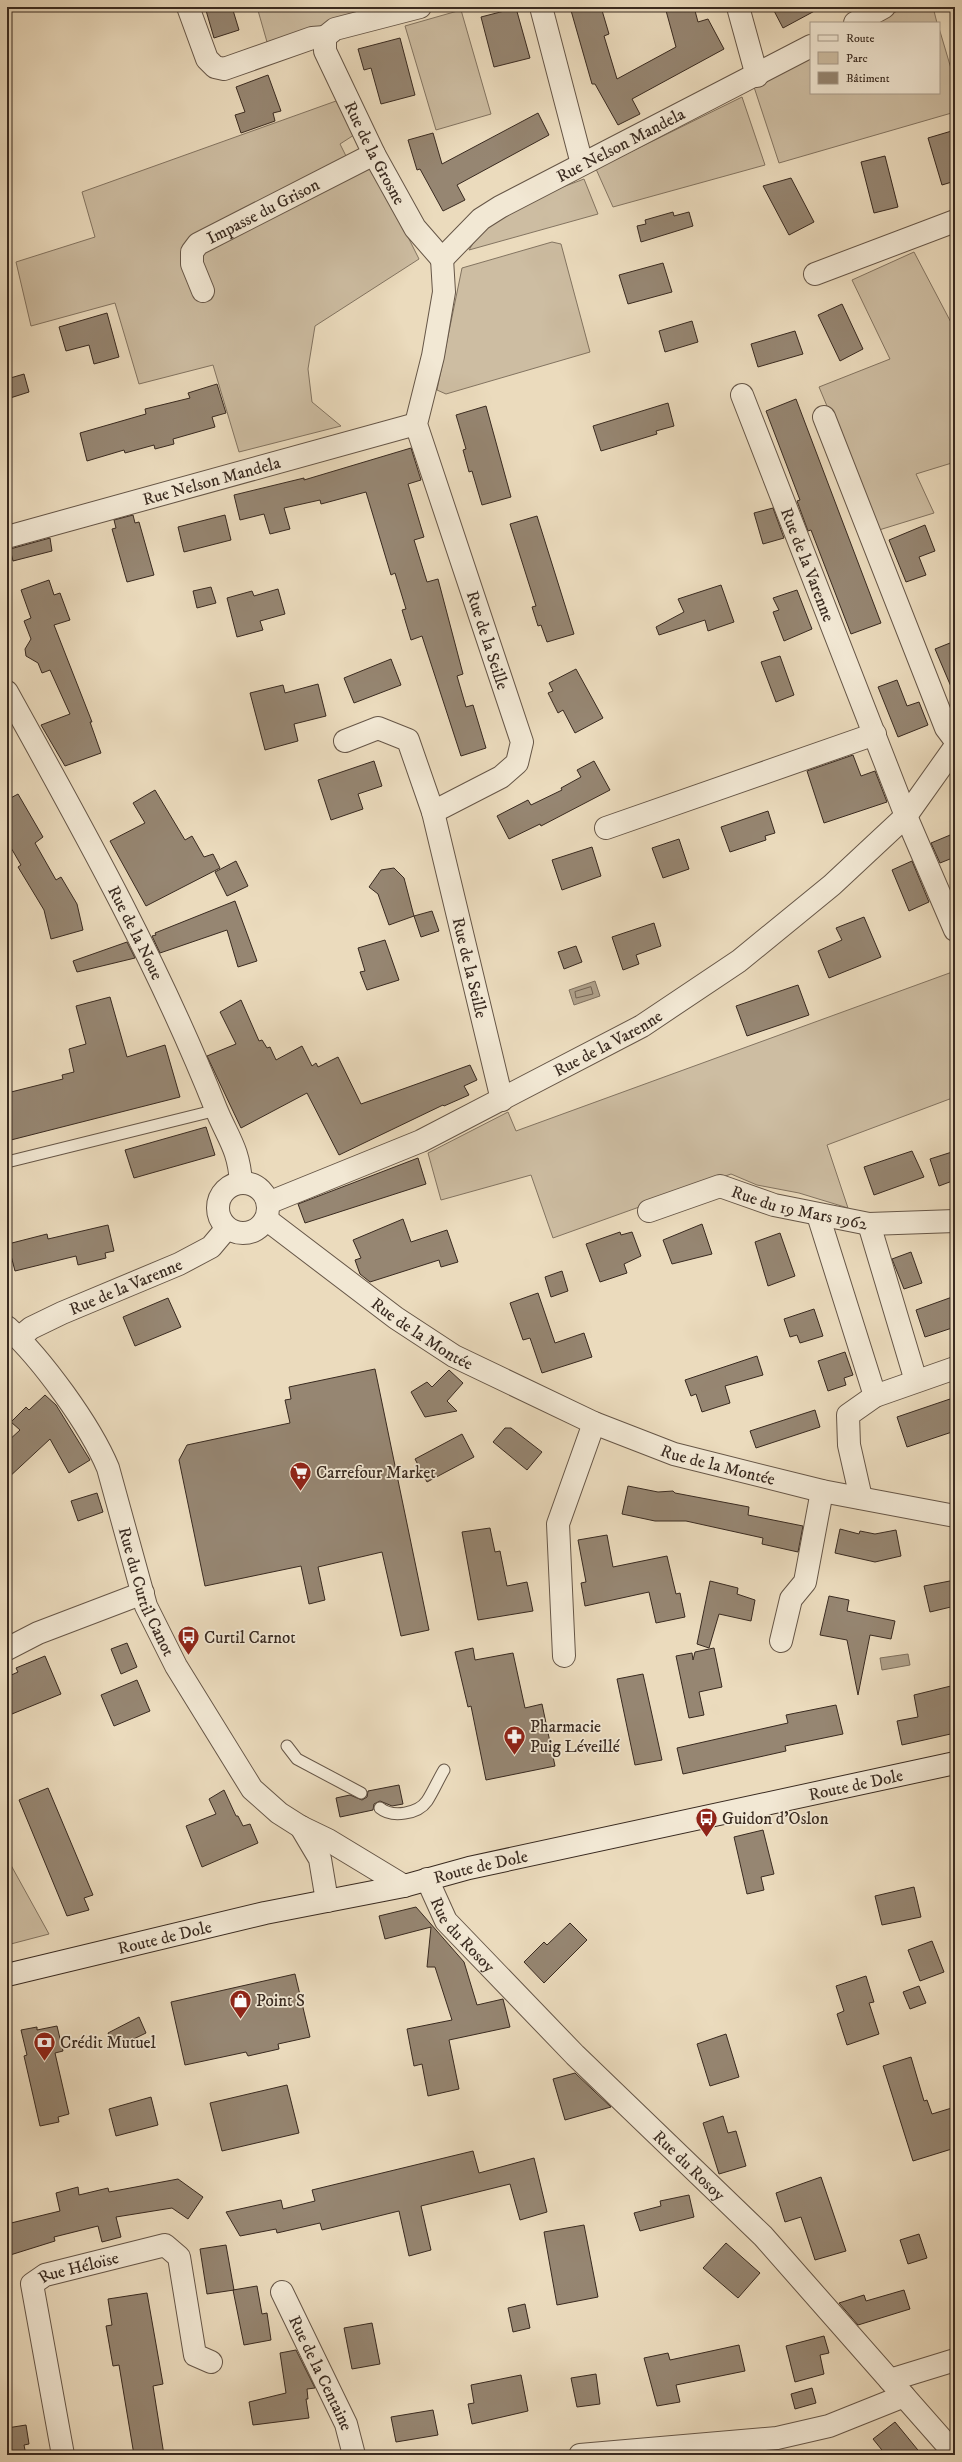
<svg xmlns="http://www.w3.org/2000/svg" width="962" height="2462" viewBox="0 0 962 2462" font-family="'IM FELL DW Pica',serif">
  <rect width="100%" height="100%" fill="#ebdbbd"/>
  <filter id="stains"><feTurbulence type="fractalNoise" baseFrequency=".005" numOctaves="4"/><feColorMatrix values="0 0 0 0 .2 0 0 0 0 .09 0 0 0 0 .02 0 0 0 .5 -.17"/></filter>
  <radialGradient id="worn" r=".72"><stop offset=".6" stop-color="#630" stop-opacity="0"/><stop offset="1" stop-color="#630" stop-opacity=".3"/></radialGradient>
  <!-- green -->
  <path fill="#cdbda2" stroke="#837461" d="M257 7H393L267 42Z
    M905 7H933L937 23H875Z
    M461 10 491 114 436 130 405 26Z
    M939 28 955 82V112L779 163 754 87 811 57V93H939Z
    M742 97 765 165 613 207 596 169Z
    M336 101 354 135 340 144 346 156 195 238 199 259 205 249 373 167 419 259 315 326 308 369 312 402 341 426 239 452 213 365 139 384 115 303 31 326 16 262 95 237 82 192Z
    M584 179 598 214 469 250C492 208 543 195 584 179Z
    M552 242 561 244 590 352 446 394 437 390 462 268Z
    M914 252 955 330V462L916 474 934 513 879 530 819 387 890 359 852 280Z
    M955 971V1097L827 1145 848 1208 799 1193 757 1185 731 1174 553 1238 531 1175 441 1200 428 1153 508 1112 516 1131Z
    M7 1858 49 1934 7 1945Z"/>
  <!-- water -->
  <path fill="#ae9f88" stroke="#7f705e" d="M595 981 600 996 574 1005 569 990Z
    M908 1654 910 1665 882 1670 880 1658Z"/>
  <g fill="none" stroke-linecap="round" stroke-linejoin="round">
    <!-- shore -->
    <path stroke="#746454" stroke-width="1" d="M591 987 593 994 576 998 575 992Z"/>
  </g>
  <!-- building -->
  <path fill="#968672" stroke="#392a20" d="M205 7H232L239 30 214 38Z
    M570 7H601L609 34 604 36 617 79 676 47 665 7H694L698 22 708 19 724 49 632 99 640 114 618 125 595 84H592Z
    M772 7H822L783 28Z
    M516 8 530 58 494 67 481 17Z
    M400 38 415 95 381 104 371 68 364 70 358 49Z
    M268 75 281 111 273 113 275 121 241 133 235 115 245 112 236 87Z
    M538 113 549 135 457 185 465 200 443 211 420 169 417 170 408 140 433 133 442 164Z
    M955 130V181L942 185 928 138Z
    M885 156 898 207 874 213 861 162Z
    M791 178 814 222 789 235 763 186Z
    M673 212 674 216 689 212 693 226 641 242 637 226 646 224 645 220Z
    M663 263 672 292 628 304 619 275Z
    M842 304 863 349 840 361 818 315Z
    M107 313 119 357 94 364 89 345 66 351 59 327Z
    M692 321 698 342 665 352 659 331Z
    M795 331 803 354 758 367 751 344Z
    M24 374 29 392 7 399V379Z
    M217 384 226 413 212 417 215 427 173 439 174 444 155 449 154 445 125 453 124 450 87 461 80 433 146 414 145 409 190 398 188 393Z
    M796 399 881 623 851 634 811 530 808 531 797 501 800 500 766 411Z
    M668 403 674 426 656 431 657 434 601 451 593 426Z
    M486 406 511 497 482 505 472 471 469 472 463 450 466 449 456 415Z
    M411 448 421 480 408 484 424 537 414 540 427 582 438 579 463 674 457 676 466 707 473 705 486 748 461 756 422 636 411 640 402 610 406 609 395 573 391 575 366 492 321 504 320 500 284 508 290 529 270 534 264 514 240 520 234 495 304 478V480Z
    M773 508 784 538 763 544 754 513Z
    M133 515 135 523 139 522 154 575 127 582 112 529 116 528 114 520Z
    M225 515 231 540 184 552 178 527Z
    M537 516 574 634 547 642 541 625 538 626 532 607 536 606 510 524Z
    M925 525 935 551 919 557 926 575 906 582 889 540Z
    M50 538 52 551 13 561 10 549Z
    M49 580 54 595 60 593 70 620 54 625 92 722H90L101 753 65 766 41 725 70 714 50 670 42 673 38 663 26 656 25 649 31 639 24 621 31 618 21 590Z
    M721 585 734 622 708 631 705 620 659 635 656 627 684 612 678 599Z
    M211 587 216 603 197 608 193 591Z
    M278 589 285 614 260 621 263 630 237 637 227 598 252 591 254 596Z
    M797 590 812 629 784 641 773 612 779 610 773 598Z
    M955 641V696L935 649Z
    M780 656 794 695 776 702 761 662Z
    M391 659 401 685 354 703 344 678Z
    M576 669 603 718 575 733 563 710 558 713 548 693 553 691 549 683Z
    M897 680 907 706 919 702 928 725 898 737 878 687Z
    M318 684 326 716 294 724 298 741 265 750 250 693 283 685 285 693Z
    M853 755 861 776 875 771 887 802 824 823 807 771Z
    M374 761 382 786 358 794 363 809 331 820 318 780Z
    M594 761 610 790 541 826 540 824 509 839 497 816 528 800 531 805 562 790 561 788 581 777 577 770Z
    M155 790 185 840 192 836 204 857 213 854 220 868 146 906 110 841 145 823 133 803Z
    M18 794 43 837 35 843 56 880 61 877 77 904 83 930 51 939 44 910 18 867 21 865 7 841V800Z
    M768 811 775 833 765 836 766 840 730 852 721 827Z
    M955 833V857L940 863 931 843Z
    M679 839 689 869 663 878 652 848Z
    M592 847 601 876 562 890 552 860Z
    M236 861 248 886 227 896 215 872Z
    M912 861 929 902 909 911 892 870Z
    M394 868 404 878 414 916 389 925 378 894 369 887 381 870Z
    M235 901 257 961 238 967 227 930 160 953 152 936 156 935 155 933Z
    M432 911 439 931 421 937 414 916Z
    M864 917 881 957 829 978 818 951 842 940 836 928Z
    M654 923 661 946 636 955 639 964 623 970 612 937Z
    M385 940 399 980 367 990 360 972 365 971 358 948Z
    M127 942 135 958 77 972 73 961Z
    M576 946 582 962 564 969 558 952Z
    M798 985 809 1015 747 1036 736 1006Z
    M110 997 127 1057 165 1045 180 1097 7 1141V1093L63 1079 62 1075 74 1072 69 1049 86 1044 76 1006Z
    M241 1000 259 1041 262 1040 267 1048 270 1047 276 1060 302 1046 312 1066 316 1063 318 1067 338 1057 361 1104 470 1065 477 1080 464 1086 469 1095 444 1106 443 1105 339 1155 307 1093 241 1128 207 1056 236 1044 220 1012Z
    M206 1127 215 1155 134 1178 125 1150Z
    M912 1151 924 1177 874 1195 864 1167Z
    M955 1151V1180L939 1186 930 1159Z
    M418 1158 426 1184 305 1223 298 1204Z
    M403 1219 411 1242 447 1230 458 1262 441 1267 439 1260 370 1282 360 1274 355 1260 361 1258 353 1240Z
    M702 1224 712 1254 672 1264 663 1240Z
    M108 1225 114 1251 105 1253 106 1258 78 1265 76 1256 15 1271 8 1244 47 1234 48 1239Z
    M620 1232 621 1235 632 1232 641 1256 624 1264 627 1273 600 1282 586 1244Z
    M780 1233 795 1276 768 1286 755 1242Z
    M911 1252 922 1283 904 1289 892 1259Z
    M562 1271 568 1291 551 1297 545 1277Z
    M538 1293 555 1343 584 1333 592 1357 542 1373 530 1338 523 1340 510 1303Z
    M955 1296V1327L925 1337 916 1310Z
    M168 1298 181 1327 135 1346 123 1317Z
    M814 1309 823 1336 800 1343 797 1335 790 1337 784 1319Z
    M845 1352 853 1375 844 1378 846 1385 828 1391 818 1361Z
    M757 1356 763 1375 725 1386 730 1403 702 1412 696 1394 691 1396 685 1380Z
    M375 1369 429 1630 401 1636 382 1552 318 1567 325 1600 309 1604 301 1566 205 1586 179 1460 187 1445 290 1423 285 1400 291 1399 289 1387Z
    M449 1370 463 1383 447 1401 457 1411 425 1417 411 1392 427 1382 432 1387Z
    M45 1395 56 1405 90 1460 69 1473 50 1439 7 1479V1442L20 1430 11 1422 26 1407 29 1410Z
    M950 1399 955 1414V1431L907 1447 897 1417Z
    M815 1410 820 1427 756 1448 750 1431Z
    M505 1428H511L542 1452 527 1470 493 1442Z
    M462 1434 474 1457 427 1482 415 1459Z
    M628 1486 658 1492 673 1491 675 1493 749 1507 748 1515 803 1526 798 1552 762 1544 763 1538 686 1521H655L622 1514Z
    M97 1493 103 1512 78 1521 71 1501Z
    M490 1528 495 1552 500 1551 507 1586 527 1582 533 1611 478 1620 462 1532Z
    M840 1529 859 1534 860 1531 875 1534 896 1530 901 1556 875 1562 835 1553Z
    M607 1535 613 1567 667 1556 676 1594 680 1593 685 1617 656 1623 649 1592 585 1606 581 1583 586 1582 578 1540Z
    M955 1580V1606L930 1612 924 1586Z
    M710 1581 738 1588 737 1594 755 1600 751 1621 719 1614 709 1648 697 1644Z
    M829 1596 849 1600 847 1611 895 1621 891 1639 870 1635 858 1695 847 1640 820 1635Z
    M127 1643 137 1667 121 1674 111 1649Z
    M473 1648 475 1660 513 1653 525 1708 542 1704 555 1766 486 1780 471 1706 468 1707 455 1652Z
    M714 1648 722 1687 699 1692 704 1715 689 1718 676 1656 692 1653 693 1660 695 1652Z
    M45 1656 61 1694 7 1716V1677L18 1672 16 1668Z
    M643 1674 662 1760 635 1765 617 1679Z
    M137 1680 150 1711 114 1726 101 1695Z
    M955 1685V1733L902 1745 897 1721 918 1717 914 1695Z
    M836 1705 843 1734 785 1746 786 1751 683 1774 677 1748 788 1723 786 1715Z
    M399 1785 403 1804 392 1806 380 1801 374 1804 373 1810 340 1817 336 1798 350 1795 362 1800 367 1797 368 1791Z
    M48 1788 93 1895 84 1898 89 1910 67 1916 19 1800Z
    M224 1790 236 1816H238L243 1826 250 1824 258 1843 202 1867 186 1826 216 1814 209 1799Z
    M763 1830 774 1874 761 1877 764 1890 747 1894 734 1837Z
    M914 1887 921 1917 882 1925 875 1896Z
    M416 1907 464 1962 477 2005 503 1999 510 2027 449 2040 459 2089 428 2096 422 2064 414 2066 407 2029 452 2020 435 1967H427L431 1927 385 1939 379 1916Z
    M570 1923 587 1940 544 1983 524 1962 544 1942 547 1945Z
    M932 1941 944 1972 920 1981 908 1950Z
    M295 1974 310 2037 278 2044 279 2049 248 2056 246 2052 185 2065 171 2002Z
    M866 1976 874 2002 869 2003 879 2034 847 2045 837 2014 844 2011 836 1986Z
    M919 1986 926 2003 910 2009 903 1992Z
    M139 2017 146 2033 115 2048 108 2033Z
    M57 2026 63 2051 55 2053 69 2114 58 2117 59 2122 40 2126 24 2056 27 2055 21 2030 37 2027V2030Z
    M726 2034 739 2077 710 2086 697 2044Z
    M911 2057 924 2101 927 2100 932 2114 955 2107V2148L913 2161 883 2066Z
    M575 2073 611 2107 565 2120 553 2079Z
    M287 2085 299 2133 222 2151 210 2103Z
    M151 2097 158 2125 116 2136 109 2109Z
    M723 2116 728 2133 736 2131 746 2166 719 2174 703 2123Z
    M473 2151 479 2173 534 2158 547 2212 520 2220 510 2184 421 2206 431 2250 409 2256 399 2211 322 2230 320 2223 277 2233 276 2229 240 2236 226 2212 281 2200 283 2209 315 2201 312 2190Z
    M821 2177 846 2251 815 2260 801 2217 785 2222 776 2193Z
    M178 2179 203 2197 188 2219 172 2208 116 2217 121 2237 102 2242 98 2226 54 2237 55 2241 7 2256V2224L60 2211 56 2193 78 2187 79 2195 108 2188 109 2192Z
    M689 2195 694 2217 640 2231 634 2213 661 2206 660 2201Z
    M584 2225 598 2297 557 2305 544 2232Z
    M919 2234 927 2258 908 2264 900 2240Z
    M726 2243 760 2273 738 2298 703 2268Z
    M226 2245 234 2290 207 2294 200 2249Z
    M257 2286 262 2314 267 2313 271 2340 244 2345 233 2290Z
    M904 2290 910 2309 858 2325 839 2303 864 2295 866 2301Z
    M147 2293 163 2384 153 2386 164 2455H134L119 2365 113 2366 106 2326 112 2325 108 2299Z
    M525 2304 530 2328 513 2332 508 2308Z
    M372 2323 380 2364 352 2369 344 2328Z
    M824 2336 829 2353 820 2355 824 2374 795 2382 786 2346Z
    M739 2345 745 2371 676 2385 680 2402 657 2406 644 2358 668 2353 670 2360Z
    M296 2350 315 2388 307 2389 308 2399H306L309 2418 253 2425 249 2402 286 2393 280 2353Z
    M596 2374 600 2404 577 2407 571 2378Z
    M521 2375 528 2411 472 2424 468 2404 474 2403 471 2385Z
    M812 2388 816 2403 795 2409 791 2394Z
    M433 2410 438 2435 396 2442 391 2417Z
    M895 2422 922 2455H886L873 2439Z
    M26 2425 29 2444 24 2445 26 2455H7V2428Z"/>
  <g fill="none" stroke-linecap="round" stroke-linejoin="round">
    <defs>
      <path id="service" d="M7 1162 217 1110
        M287 1746 297 1759 361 1793
        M380 1808C392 1818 418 1814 427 1801 433 1792 438 1780 444 1770"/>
      <g id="minor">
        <path d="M188 7 207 59 215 67 224 69 312 38 325 37"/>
        <path id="s1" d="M420 7 335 29 325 37V51L374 154 415 228 442 259"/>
        <path d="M541 7 582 164"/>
        <path d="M738 7 757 76"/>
        <path d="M855 23 884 7"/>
        <path id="s2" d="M442 259 481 219 500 207 811 46"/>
        <path d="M815 274 955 221"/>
        <path id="s3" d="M203 291 192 264V252L198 244 374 154"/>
        <path id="s4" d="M742 395 906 816 955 930"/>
        <path d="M824 417 946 728 955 740"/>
        <path id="s5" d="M7 537 416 424"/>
        <path id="s6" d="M7 692C83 829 158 963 216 1109 228 1138 239 1149 241 1183"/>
        <path id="s7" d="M345 741 378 728 408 740 433 812 502 1100"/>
        <path d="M433 812 501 777 517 763 522 742 416 424 433 356 444 292 442 259"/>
        <path d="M606 828 875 734"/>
        <circle cx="243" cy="1208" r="25"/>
        <path id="s8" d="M268 1203 421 1141 642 1026 739 961 832 885 906 816 955 747"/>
        <path id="s9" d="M649 1211 720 1186 774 1205 869 1224 955 1221"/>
        <path d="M818 1215 875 1396"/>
        <path id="s10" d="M266 1219 396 1318 454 1356 594 1423 674 1454 822 1491 955 1516"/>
        <path d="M869 1224 916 1381"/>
        <path id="s11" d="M7 1327C42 1359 90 1425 108 1468L146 1606 176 1666 252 1789 279 1813 301 1827 328 1840 404 1886"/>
        <path id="s12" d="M19 1338 31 1328 62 1313 179 1264 211 1247 227 1228"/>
        <path d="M861 1498 849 1445 848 1415 875 1396 955 1368"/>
        <path d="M781 1641 791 1599 805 1582 822 1491"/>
        <path d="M7 1649 38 1633 143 1593"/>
        <path d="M564 1656 558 1524 594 1423"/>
        <path d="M301 1827 320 1859 327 1901"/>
        <path id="s13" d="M427 1879 446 1921 575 2055 763 2236 955 2454"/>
        <path id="s14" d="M282 2292 346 2424 354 2455"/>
        <path d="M890 2380 955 2360"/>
        <path id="s15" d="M63 2455 32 2284 45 2275 165 2245 179 2257 195 2355 211 2362"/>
        <path d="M580 2455 777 2438 829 2426 904 2396"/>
      </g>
      <g id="secondary">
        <path id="s16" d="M7 1975 265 1913 404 1886 469 1868 955 1763"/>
      </g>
    </defs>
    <!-- service casing -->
    <use href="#service" stroke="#665647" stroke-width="13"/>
    <!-- minor casing -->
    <use href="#minor" stroke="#665647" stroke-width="24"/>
    <!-- secondary casing -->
    <use href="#secondary" stroke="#392a20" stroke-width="24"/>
    <!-- service -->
    <use href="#service" stroke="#f2e8d4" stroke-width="11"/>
    <!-- minor -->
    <use href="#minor" stroke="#f2e8d4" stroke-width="22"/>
    <!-- secondary -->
    <use href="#secondary" stroke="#f2e8d4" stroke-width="22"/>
  </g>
  <!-- icons -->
  <defs>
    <symbol id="supermarket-pin" viewBox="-11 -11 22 30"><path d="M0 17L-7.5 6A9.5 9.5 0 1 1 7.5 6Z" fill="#8f2418" stroke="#f2e8d4"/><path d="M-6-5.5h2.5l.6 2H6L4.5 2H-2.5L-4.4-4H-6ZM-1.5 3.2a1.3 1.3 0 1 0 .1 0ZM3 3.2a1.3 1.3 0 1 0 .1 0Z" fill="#fff"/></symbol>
    <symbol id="bus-pin" viewBox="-11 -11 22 30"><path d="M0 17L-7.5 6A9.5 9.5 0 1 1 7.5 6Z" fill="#8f2418" stroke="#f2e8d4"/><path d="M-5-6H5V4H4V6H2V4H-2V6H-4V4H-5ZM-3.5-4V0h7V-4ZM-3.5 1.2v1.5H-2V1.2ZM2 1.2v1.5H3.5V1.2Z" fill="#fff"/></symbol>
    <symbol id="pharmacy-pin" viewBox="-11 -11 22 30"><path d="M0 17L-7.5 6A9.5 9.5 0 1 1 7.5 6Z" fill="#8f2418" stroke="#f2e8d4"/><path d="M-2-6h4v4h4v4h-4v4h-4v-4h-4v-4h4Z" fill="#fff"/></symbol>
    <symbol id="shop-pin" viewBox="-11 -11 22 30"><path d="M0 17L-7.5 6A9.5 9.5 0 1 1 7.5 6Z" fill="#8f2418" stroke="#f2e8d4"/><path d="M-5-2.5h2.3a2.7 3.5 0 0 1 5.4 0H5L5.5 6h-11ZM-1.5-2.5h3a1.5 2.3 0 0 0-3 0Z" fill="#fff"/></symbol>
    <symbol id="bank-pin" viewBox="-11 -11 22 30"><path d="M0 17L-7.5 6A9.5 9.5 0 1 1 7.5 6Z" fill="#8f2418" stroke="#f2e8d4"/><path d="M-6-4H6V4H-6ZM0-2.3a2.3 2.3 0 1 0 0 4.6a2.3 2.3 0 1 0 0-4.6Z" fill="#fff"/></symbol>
  </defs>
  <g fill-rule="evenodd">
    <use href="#supermarket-pin" x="288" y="1460" width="25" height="34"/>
    <use href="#bus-pin" x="176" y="1624" width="25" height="34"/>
    <use href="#pharmacy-pin" x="502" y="1724" width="25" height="34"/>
    <use href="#bus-pin" x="694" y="1806" width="25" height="34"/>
    <use href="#shop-pin" x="228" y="1988" width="25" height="34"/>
    <use href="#bank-pin" x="32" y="2030" width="25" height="34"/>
  </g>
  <g text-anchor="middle" stroke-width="3.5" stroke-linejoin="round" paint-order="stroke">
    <!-- street labels -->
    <g font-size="17" fill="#392a20" stroke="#f2e8d4">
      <text dy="6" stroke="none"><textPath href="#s2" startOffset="214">Rue Nelson Mandela</textPath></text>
      <text dy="6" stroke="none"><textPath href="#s1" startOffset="228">Rue de la Grosne</textPath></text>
      <text dy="6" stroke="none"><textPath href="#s3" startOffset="124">Impasse du Grison</textPath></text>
      <text dy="6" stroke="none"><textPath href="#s5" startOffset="212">Rue Nelson Mandela</textPath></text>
      <text dy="6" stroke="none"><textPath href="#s4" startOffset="182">Rue de la Varenne</textPath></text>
      <text transform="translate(488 640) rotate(72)" y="6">Rue de la Seille</text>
      <text dy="6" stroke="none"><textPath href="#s6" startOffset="273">Rue de la Noue</textPath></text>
      <text dy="6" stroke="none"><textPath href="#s7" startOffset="304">Rue de la Seille</textPath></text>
      <text dy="6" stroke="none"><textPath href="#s8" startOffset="376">Rue de la Varenne</textPath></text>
      <text dy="6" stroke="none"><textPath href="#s9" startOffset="158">Rue du 19 Mars 1962</textPath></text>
      <text dy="6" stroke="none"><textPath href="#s12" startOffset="119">Rue de la Varenne</textPath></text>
      <text dy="6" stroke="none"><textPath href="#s10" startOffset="194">Rue de la Montée</textPath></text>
      <text dy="6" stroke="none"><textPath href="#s10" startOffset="519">Rue de la Montée</textPath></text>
      <text dy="6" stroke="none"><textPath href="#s11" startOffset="304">Rue du Curtil Canot</textPath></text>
      <text dy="6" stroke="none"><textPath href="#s16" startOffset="870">Route de Dole</textPath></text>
      <text dy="6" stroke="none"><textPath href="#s16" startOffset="486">Route de Dole</textPath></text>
      <text dy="6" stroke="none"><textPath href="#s13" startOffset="67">Rue du Rosoy</textPath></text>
      <text dy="6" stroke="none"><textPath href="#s16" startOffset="162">Route de Dole</textPath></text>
      <text dy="6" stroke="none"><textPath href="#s13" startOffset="391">Rue du Rosoy</textPath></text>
      <text dy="6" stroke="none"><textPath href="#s15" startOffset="224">Rue Héloïse</textPath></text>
      <text dy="6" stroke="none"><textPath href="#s14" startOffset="90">Rue de la Centaine</textPath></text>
    </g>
    <!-- poi labels -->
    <g font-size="17" fill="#392a20" stroke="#f2e8d4" text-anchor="start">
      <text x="316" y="1478">Carrefour Market</text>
      <text x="204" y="1643">Curtil Carnot</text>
      <text x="530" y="1732">Pharmacie<tspan x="530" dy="20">Puig Léveillé</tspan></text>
      <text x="722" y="1824">Guidon d'Oslon</text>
      <text x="256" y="2006">Point S</text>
      <text x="60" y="2048">Crédit Mutuel</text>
    </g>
  </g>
  <!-- margin -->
  <rect width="962" height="2462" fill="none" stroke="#ebdbbd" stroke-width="24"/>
  <rect x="8" y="8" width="946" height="2446" fill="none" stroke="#392a20" stroke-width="2"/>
  <rect x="12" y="12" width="938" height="2438" fill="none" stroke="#392a20"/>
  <!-- legend -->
  <rect x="810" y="22" width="130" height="72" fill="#f2e8d4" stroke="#a89c8c"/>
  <rect x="818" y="35" width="20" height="6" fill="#f2e8d4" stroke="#a89c8c"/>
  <text x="846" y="42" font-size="12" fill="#392a20">Route</text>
  <rect x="818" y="52" width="20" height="12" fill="#cdbda2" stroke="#a89c8c"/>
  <text x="846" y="62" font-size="12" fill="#392a20">Parc</text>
  <rect x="818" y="72" width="20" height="12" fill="#968672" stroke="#a89c8c"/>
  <text x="846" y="82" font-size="12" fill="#392a20">Bâtiment</text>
  <rect width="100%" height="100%" filter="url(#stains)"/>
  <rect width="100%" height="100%" fill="url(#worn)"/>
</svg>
